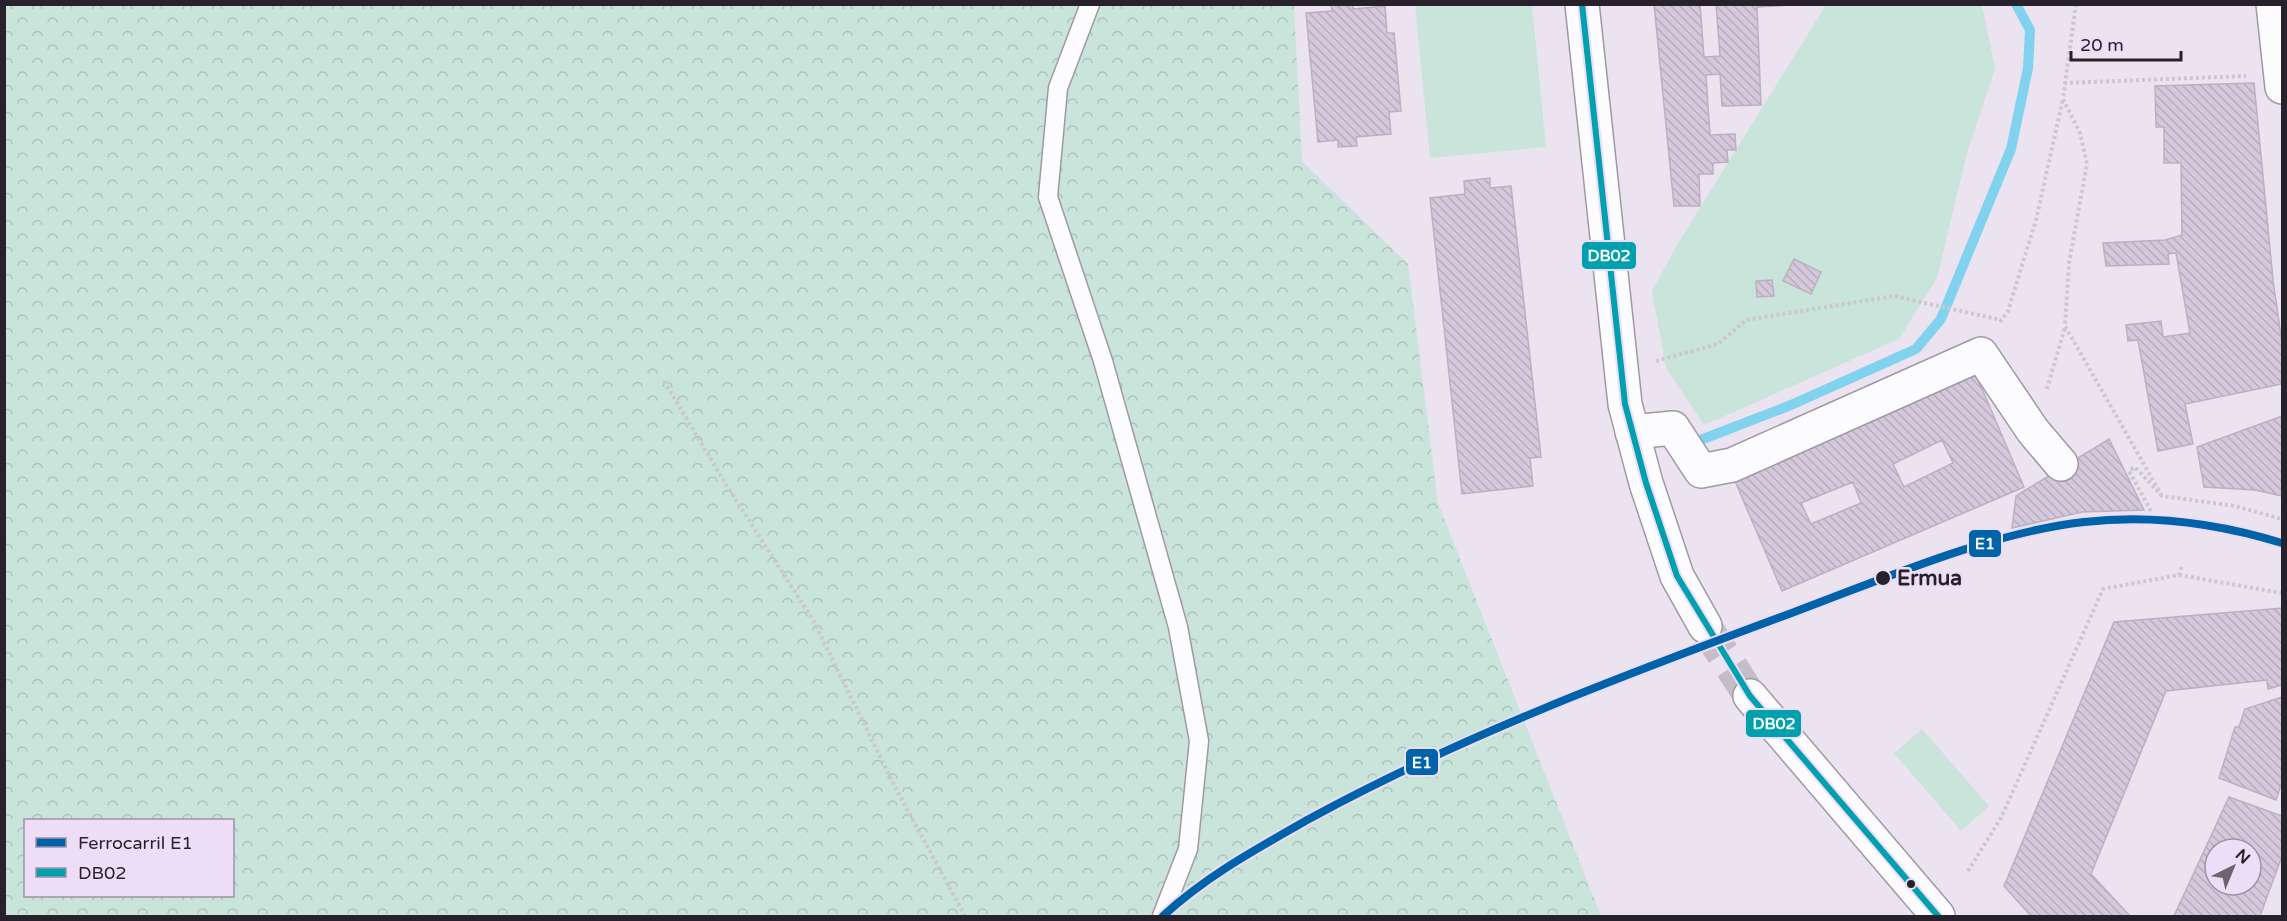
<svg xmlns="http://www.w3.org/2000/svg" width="2287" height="921" viewBox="0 0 2287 921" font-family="'Varela Round',sans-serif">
  <defs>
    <pattern id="forest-crowns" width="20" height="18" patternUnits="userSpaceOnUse" patternTransform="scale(1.5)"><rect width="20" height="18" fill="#c8e4db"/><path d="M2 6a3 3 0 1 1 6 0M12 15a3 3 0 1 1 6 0" fill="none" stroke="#acc3bc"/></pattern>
    <pattern id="building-back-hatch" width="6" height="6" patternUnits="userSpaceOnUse" patternTransform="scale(1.5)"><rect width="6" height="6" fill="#d5c8dd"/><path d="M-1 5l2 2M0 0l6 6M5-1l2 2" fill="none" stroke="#b7acbe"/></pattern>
  </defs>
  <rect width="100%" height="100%" fill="#ece3f1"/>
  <!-- forest -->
  <path fill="url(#forest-crowns)" fill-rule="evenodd" d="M5 4 1294 5 1302 161 1408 264 1438 503 1601 916H5ZM26 820H232V896H26Z"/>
  <!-- park -->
  <path fill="#c8e4db" d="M1415 5H1532L1546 147 1430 158Z
    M1826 5H1982L1995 69 1967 153 1937 278 1899 339 1704 425 1666 368 1652 291 1677 245Z
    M1922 729 1989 806 1961 831 1894 753Z"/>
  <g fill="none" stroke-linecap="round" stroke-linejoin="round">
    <!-- stream -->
    <path stroke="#80d2ee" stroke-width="10" d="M1698 441 1791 405 1916 349 1941 319 2011 149 2028 68 2030 30 2016 4"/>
  </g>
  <!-- building -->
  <path fill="url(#building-back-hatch)" stroke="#b9b2bd" stroke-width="1.5" fill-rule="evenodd" d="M1331 4H1353V9L1385 6 1387 33H1394L1401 111 1389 112 1391 134 1356 137 1357 146 1338 147V140L1318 142 1306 13 1332 11Z
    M1654 4H1700L1704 57 1720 56 1716 4H1810L1757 7 1761 105 1722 106 1720 74 1706 75 1710 135 1735 134 1736 150H1727L1728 162 1713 163V174H1699L1700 206H1674Z
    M2254 83 2273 280 2282 343V384L2185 404 2193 444 2158 451 2138 340 2128 341 2126 325 2161 321 2163 337 2190 333 2176 253 2168 254 2169 264 2106 266 2103 243 2165 240 2182 235 2181 163H2164V127H2156L2155 86Z
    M1490 178V188L1511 186 1541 457 1530 458 1533 486 1462 494 1430 198 1465 194 1464 181Z
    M1794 259 1821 272 1811 294 1783 281Z
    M1772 280 1774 296 1757 297 1756 281Z
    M1974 370 2024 487 1782 591 1732 474ZM1942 440 1953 463 1904 487 1893 464ZM1853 482 1861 503 1811 524 1801 503Z
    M2282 416V496L2255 490 2204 487 2197 447Z
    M2109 439 2144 510 2082 512 2012 528 2016 496Z
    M2282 608V685L2268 689 2267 680 2166 691 2091 874 2130 916H2031L2004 886 2114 622Z
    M2282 697V782L2276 800 2219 778 2235 727H2239L2245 709Z
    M2229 797 2282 816V856L2260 916H2174ZM2215 849H2251V885H2215Z"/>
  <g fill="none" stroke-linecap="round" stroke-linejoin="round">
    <!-- secondary-tunnel -->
    <path stroke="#c5bcc9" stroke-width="33" stroke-dasharray="33 16" stroke-linecap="butt" d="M1705 626 1750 696"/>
    <defs>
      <path id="lane" d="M1090 4 1058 88 1048 197 1103 361 1178 627 1199 741 1188 849 1162 916"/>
      <path id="street" d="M2273 4 2282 87
        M1632 432 1673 428 1701 471 1732 465 1981 354 2033 431 2061 464"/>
      <path id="secondary" d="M1582 4 1625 404 1646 483 1677 576 1705 626
        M1750 696 1938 916"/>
    </defs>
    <!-- lane casing -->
    <use href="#lane" stroke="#a099a4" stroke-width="21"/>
    <!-- street casing -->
    <use href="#street" stroke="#a099a4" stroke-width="36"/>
    <!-- secondary casing -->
    <use href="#secondary" stroke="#a099a4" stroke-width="36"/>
    <!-- path -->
    <path stroke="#cbc8cc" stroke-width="4" stroke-dasharray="3 3" stroke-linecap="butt" d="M2076 4 2063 99 2080 133 2087 164 2069 263 2065 326 2162 496
      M2064 83 2246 76
      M2000 322 2008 311 2036 220 2063 99
      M1656 361 1718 344 1746 320 1894 296 2001 320
      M664 381 725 483 813 620 894 785 965 916
      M2047 389 2065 327
      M2151 511 2129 471 2135 467 2162 496 2235 506 2282 519
      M2179 575 2282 593
      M1968 871 2001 818 2103 589 2179 575 2182 566"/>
    <!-- lane -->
    <use href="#lane" stroke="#fcfbfd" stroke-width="18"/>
    <!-- street -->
    <use href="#street" stroke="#fcfbfd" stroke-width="33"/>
    <!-- secondary -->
    <use href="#secondary" stroke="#fcfbfd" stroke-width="33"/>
    <defs>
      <path id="bus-1" d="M1582 4 1625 404 1646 483 1677 576 1750 696 1938 916"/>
    </defs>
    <!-- bus-1 casing -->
    <use href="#bus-1" stroke="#edddf7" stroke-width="10"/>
    <!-- bus-1 -->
    <use href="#bus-1" stroke="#00a0ae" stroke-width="6"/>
    <defs>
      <path id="rail-1" d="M1163 916C1206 876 1258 848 1309 819 1461 736 1627 674 1789 614 1881 580 1987 533 2084 522 2152 514 2217 523 2282 543"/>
    </defs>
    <!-- rail-1 casing -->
    <use href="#rail-1" stroke="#edddf7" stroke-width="12"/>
    <!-- rail-1 -->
    <use href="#rail-1" stroke="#0063a9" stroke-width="8"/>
  </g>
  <!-- markers -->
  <g fill="#27212b" stroke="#edddf7" stroke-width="2">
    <circle cx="1883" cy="578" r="8"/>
    <circle cx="1911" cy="884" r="5"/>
  </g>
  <g text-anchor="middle" stroke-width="5" stroke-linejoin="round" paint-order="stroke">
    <!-- stop labels -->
    <g font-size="21" font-weight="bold" fill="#27212b" stroke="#edddf7" text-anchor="start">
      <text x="1897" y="585">Ermua</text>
    </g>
  </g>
  <g stroke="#edddf7" stroke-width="2">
    <rect x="1581" y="241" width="56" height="29" rx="6" fill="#00a0ae"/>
    <rect x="1968" y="529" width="34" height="29" rx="6" fill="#0063a9"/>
    <rect x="1745" y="709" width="57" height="29" rx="6" fill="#00a0ae"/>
    <rect x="1405" y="748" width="34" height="28" rx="6" fill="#0063a9"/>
  </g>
  <g font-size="16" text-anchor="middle" font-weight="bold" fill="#fff">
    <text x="1609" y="261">DB02</text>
    <text x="1985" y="549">E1</text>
    <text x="1774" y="729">DB02</text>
    <text x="1422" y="768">E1</text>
  </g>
  <!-- border -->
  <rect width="2287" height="921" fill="none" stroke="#27212b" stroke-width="12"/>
  <!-- legend -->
  <rect x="24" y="819" width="210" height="78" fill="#edddf7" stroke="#9e92a5" stroke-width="1.5"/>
  <rect x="36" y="838" width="30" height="9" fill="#0063a9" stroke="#9e92a5" stroke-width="1.5"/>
  <text x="78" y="849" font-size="18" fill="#27212b">Ferrocarril E1</text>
  <rect x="36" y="868" width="30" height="9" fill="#00a0ae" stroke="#9e92a5" stroke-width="1.5"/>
  <text x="78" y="879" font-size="18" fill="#27212b">DB02</text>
  <!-- north arrow -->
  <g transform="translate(2233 867) rotate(43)"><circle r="28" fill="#edddf7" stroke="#9e92a5" stroke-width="1.5"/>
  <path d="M0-4.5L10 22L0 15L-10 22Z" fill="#6c6570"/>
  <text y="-9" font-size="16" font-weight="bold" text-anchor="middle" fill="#27212b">N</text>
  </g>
  <!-- scale -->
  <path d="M2071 51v9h110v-9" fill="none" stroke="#27212b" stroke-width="3"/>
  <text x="2080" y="51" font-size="18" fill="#27212b" stroke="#edddf7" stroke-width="4.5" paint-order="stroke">20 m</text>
</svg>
